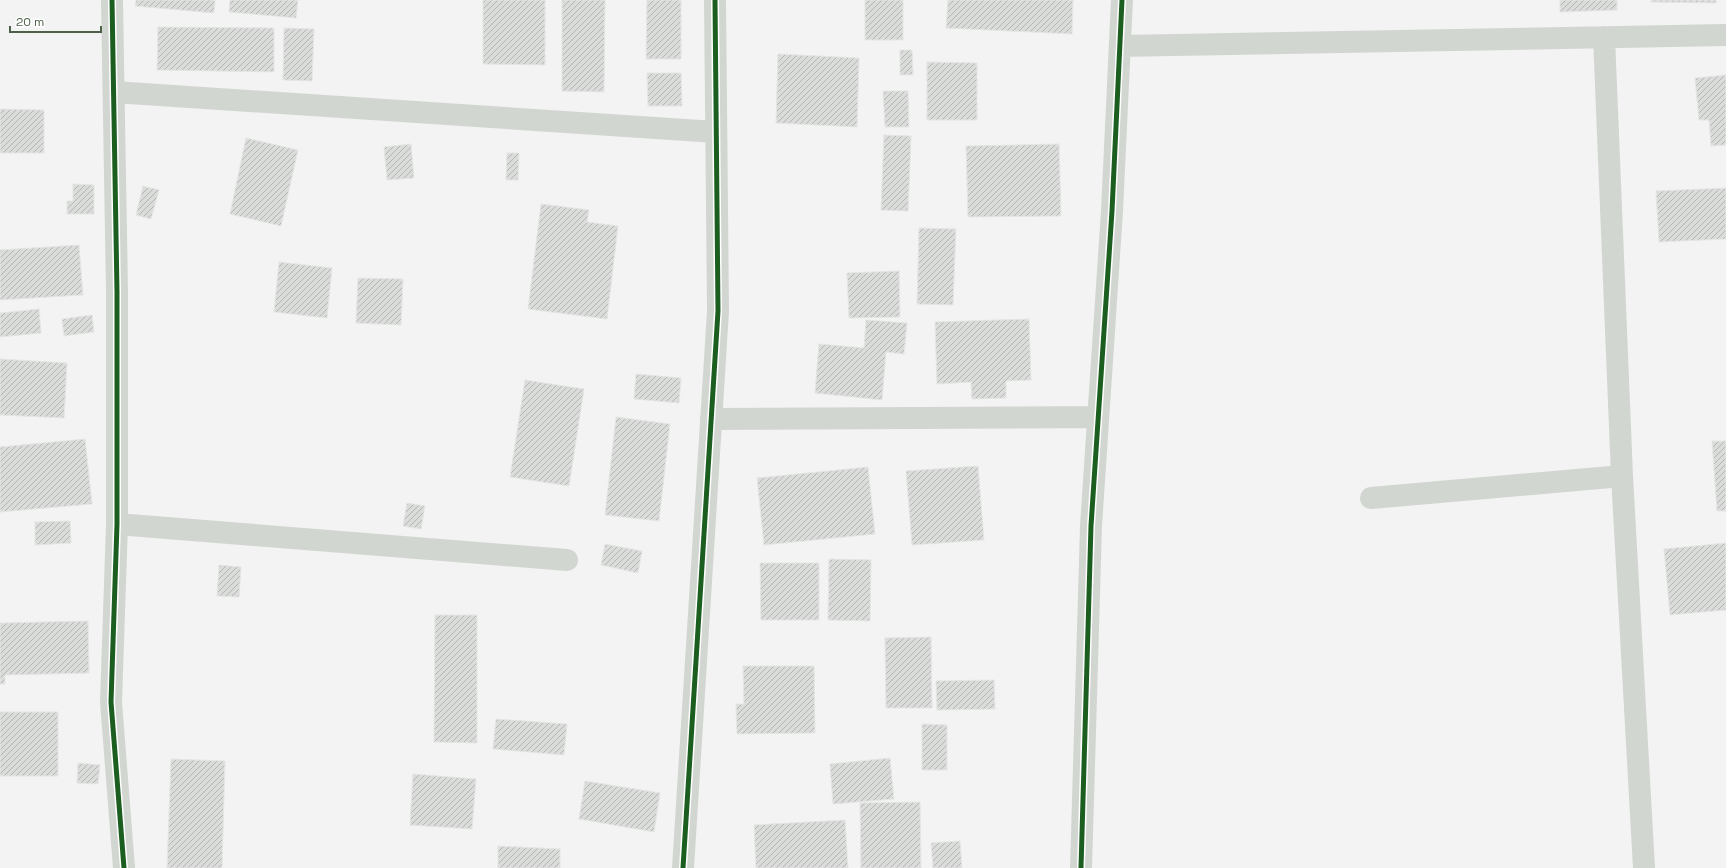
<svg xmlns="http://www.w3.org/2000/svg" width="1726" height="868" viewBox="0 0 1726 868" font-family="'Space Grotesk',sans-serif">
  <defs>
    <pattern id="building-hatch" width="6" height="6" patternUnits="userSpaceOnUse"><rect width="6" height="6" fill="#dadcda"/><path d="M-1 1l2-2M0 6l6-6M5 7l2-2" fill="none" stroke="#b3b6b3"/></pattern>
  </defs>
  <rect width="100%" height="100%" fill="#f3f3f3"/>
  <!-- building -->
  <path fill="url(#building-hatch)" stroke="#e4e5e4" d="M136 0H215L214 13 135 6Z
    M230 0H298L296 18 229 12Z
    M483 0H545V65L483 64Z
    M562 0H605L604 92 562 91Z
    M647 0H681V59H646Z
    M865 0H903V40H865Z
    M948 0H1073L1072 34 946 28Z
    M1560 0H1617V10L1560 12Z
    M1651 0H1716V3L1651 2Z
    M158 27 274 28V72L157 70Z
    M284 28 314 29 312 81 283 80Z
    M900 50H912L913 75H900Z
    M778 54 859 58 857 127 776 123Z
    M927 62 977 63V120H927Z
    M647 73H681L682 106H648Z
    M1726 75V145L1711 146 1709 120H1699L1695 78Z
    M883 91H908L909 127H885Z
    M0 109 44 110V153H0Z
    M884 135 911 136 908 211 881 210Z
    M246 138 298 150 281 226 230 214Z
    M411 144 414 178 387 180 384 147Z
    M1059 144 1061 216 968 217 966 146Z
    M507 153H519L518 180H506Z
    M73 184 94 185V214H67V201H73Z
    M143 186 159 190 151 219 136 215Z
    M1726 188V239L1659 242 1656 191Z
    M541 204 589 210 587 222 618 226 607 319 528 309Z
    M919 228 956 229 953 305 917 304Z
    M79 245 83 295 0 300V250Z
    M279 262 332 268 327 318 274 312Z
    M899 271 900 317 849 318 847 273Z
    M358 278 403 279 401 325 356 323Z
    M39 309 41 333 0 337V313Z
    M92 315 94 332 64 336 62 319Z
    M1029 319 1031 380 1006 381V398L972 399 971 382 937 384 935 322Z
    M866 320 907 323 904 354 886 352 882 400 815 393 819 344 864 348Z
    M0 359 67 363 64 418 0 415Z
    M636 374 681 378 679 403 634 399Z
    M525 380 584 389 569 486 510 477Z
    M616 417 670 424 659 521 605 515Z
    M85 439 92 504 0 512V447Z
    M1712 441H1726V511H1717Z
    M978 466 984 540 912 545 906 471Z
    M868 467 875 534 764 545 757 478Z
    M407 503 425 506 421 529 403 526Z
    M70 521 71 543 35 545V522Z
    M1726 543V610L1670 615 1664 549Z
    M605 544 642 551 638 573 601 565Z
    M829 559 871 560 870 621 828 620Z
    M760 563H819V620H761Z
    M219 565 241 567 239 597 217 596Z
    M435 615H477V743L434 742Z
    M88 621 89 673 5 675V684H0V623Z
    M931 637 932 708H886L885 638Z
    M743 666H814L815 733 737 734 736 704H744Z
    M994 680 995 709 937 710 936 681Z
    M0 712H58V776H0Z
    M496 719 567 724 564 755 493 749Z
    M922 724 947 725V770H922Z
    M890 758 894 799 833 804 830 764Z
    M171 759 225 761 222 868H167Z
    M78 763 100 765 98 784 77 783Z
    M413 774 476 779 472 829 410 825Z
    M585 781 660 793 654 832 579 819Z
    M920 802 921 868H861L860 803Z
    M845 820 848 868H756L754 825Z
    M960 841 962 868H933L931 843Z
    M498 846 560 849V868H498Z"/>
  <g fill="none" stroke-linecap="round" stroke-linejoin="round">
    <!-- minor -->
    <path stroke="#d2d6d1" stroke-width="22" d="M112 0 117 292V524L111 702 124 868
      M1604 37 1622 476 1644 868
      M1120 46 1726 35
      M114 92 716 132
      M711 419 1098 417
      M1371 498 1622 476
      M117 524 567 560
      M683 868 718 311 715 0
      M1081 868 1091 526 1112 211 1122 0"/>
    <defs>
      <path id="cycleway" d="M112 0 117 292V524L111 702 124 868
        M683 868 718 311 715 0
        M1081 868 1091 526 1112 211 1122 0"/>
    </defs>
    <!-- cycleway casing -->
    <use href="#cycleway" stroke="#fff" stroke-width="8"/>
    <!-- cycleway -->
    <use href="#cycleway" stroke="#1b5e20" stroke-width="5"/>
  </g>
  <!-- scale -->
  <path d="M10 26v6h91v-6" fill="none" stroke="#4d6048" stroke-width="2"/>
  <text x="16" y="26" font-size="12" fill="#4d6048" stroke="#ffffff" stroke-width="3" paint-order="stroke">20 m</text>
</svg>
